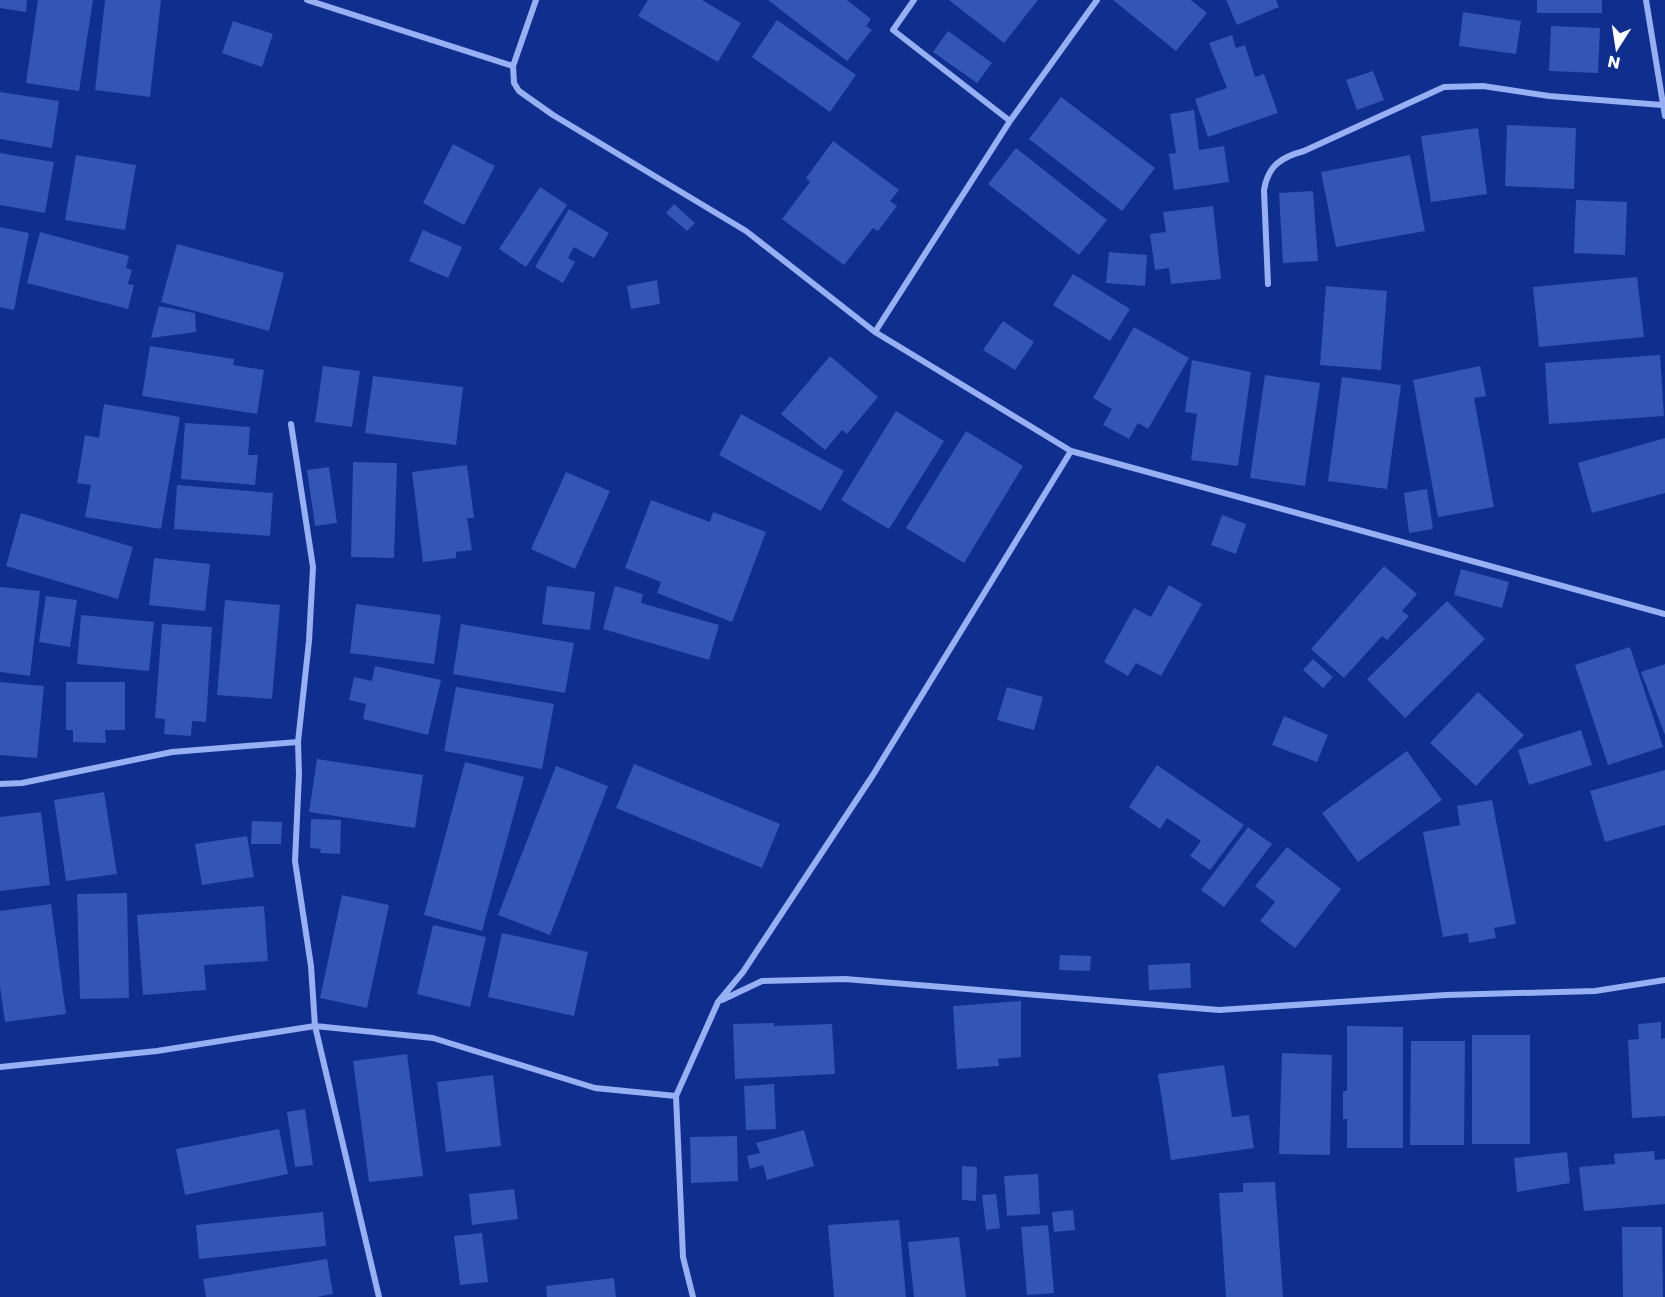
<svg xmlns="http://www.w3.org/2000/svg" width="1665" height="1297" viewBox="0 0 1665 1297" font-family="Poppins,sans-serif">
  <rect width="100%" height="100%" fill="#0f2e8d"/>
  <!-- building -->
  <path fill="#3355b5" d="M0 0H27L26 12 0 8Z
    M38 0H93L79 91 26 83Z
    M105 0H161L150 97 95 90Z
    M648 0H702L741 23 718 62 638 16Z
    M768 0H847L871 19 866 26 872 30 847 61Z
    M949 0H1038L1004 43Z
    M1113 0H1191L1207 13 1176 51Z
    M1226 0H1276L1279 7 1237 25Z
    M1537 0H1602V13H1537Z
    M1463 12 1521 21 1516 54 1459 46Z
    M777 20 856 75 830 112 752 57Z
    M233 21 273 34 262 67 222 53Z
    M1551 26 1600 28 1598 73 1549 71Z
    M948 31 992 63 977 83 933 52Z
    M1232 35 1236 48 1245 45 1255 77 1264 74 1278 113 1208 137 1195 99 1227 88 1209 43Z
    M1373 71 1384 100 1357 110 1346 80Z
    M0 92 59 101 52 148 0 139Z
    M1061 97 1155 168 1122 211 1029 139Z
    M1194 110 1199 150 1224 146 1229 182 1174 190 1169 154 1176 153 1170 114Z
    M1507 125 1576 128 1574 189 1505 186Z
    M1478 128 1487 194 1431 202 1421 136Z
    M833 141 899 190 890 201 897 206 878 231 873 228 844 265 782 219 810 182 806 178Z
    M453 144 495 166 464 225 423 203Z
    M1016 148 1107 220 1079 255 988 184Z
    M0 153 54 162 45 213 0 205Z
    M76 155 136 165 125 230 65 220Z
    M1410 155 1425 231 1336 247 1321 172Z
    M540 187 567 205 526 267 499 249Z
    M1313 191 1318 261 1283 263 1279 193Z
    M1576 200 1627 202 1625 255 1574 253Z
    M674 204 695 223 687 231 666 213Z
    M1213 206 1221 279 1171 284 1169 268 1155 270 1150 234 1166 232 1163 212Z
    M569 209 609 233 594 258 574 247 568 258 575 262 563 283 535 267Z
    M0 227 29 233 14 310 0 307Z
    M423 230 462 247 448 278 409 261Z
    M40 232 129 256 126 268 132 270 128 284 134 285 128 309 27 283Z
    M177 244 284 273 269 331 161 302Z
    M1109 252 1147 255 1145 286 1106 283Z
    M1073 274 1130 309 1110 341 1053 305Z
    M1637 277 1644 337 1539 347 1533 287Z
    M657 280 660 304 631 309 627 286Z
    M1326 286 1387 291 1381 370 1320 365Z
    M159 306 195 313 196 332 151 338Z
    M1003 321 1034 342 1015 370 983 350Z
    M1134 327 1189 358 1148 429 1138 423 1129 439 1103 425 1112 409 1093 398Z
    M150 346 234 359 233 365 264 370 257 414 142 396Z
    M1660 355 1664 416 1549 424 1545 363Z
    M830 356 878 397 847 434 842 430 825 450 781 414Z
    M1192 360 1251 372 1238 466 1191 460 1197 414 1185 412Z
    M323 366 360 371 352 427 315 422Z
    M1480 366 1486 396 1474 398 1494 507 1438 517 1413 380Z
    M1265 375 1320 383 1305 486 1250 478Z
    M373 376 463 387 456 445 365 433Z
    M1342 377 1401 385 1387 489 1328 481Z
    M104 404 180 417 161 529 85 517 91 485 77 483 85 435 99 438Z
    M896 411 944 441 889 529 841 500Z
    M741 414 844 471 821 511 719 455Z
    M185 423 250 427 248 455H258L255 485 181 479Z
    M966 431 1023 466 964 563 906 528Z
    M1665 438V493L1592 513 1578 463Z
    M353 462 397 463 394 558 351 557Z
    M467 465 474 518H467L472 550 456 552V558L423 562 412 472Z
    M329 467 337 523 315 526 307 470Z
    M566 472 610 491 575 569 531 549Z
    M177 485 273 493 270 536 174 529Z
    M1427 489 1433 529 1409 533 1404 493Z
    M651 500 710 522 713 512 766 532 732 622 657 593 661 582 625 568Z
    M21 513 133 547 118 599 6 566Z
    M1222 515 1246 524 1236 554 1211 545Z
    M154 558 210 564 205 611 149 605Z
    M1384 566 1417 594 1402 611 1409 616 1387 640 1382 636 1344 678 1311 649Z
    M1461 569 1509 582 1502 608 1454 595Z
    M1169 585 1202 604 1161 676 1136 663 1128 676 1104 662 1134 608 1151 617Z
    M547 586 595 592 590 630 542 624Z
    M615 586 643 594 641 603 719 625 709 660 603 629Z
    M0 587 40 591 30 676 0 672Z
    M46 596 77 600 70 647 39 642Z
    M225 600 280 605 272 699 217 695Z
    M1447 601 1485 639 1405 718 1367 679Z
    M356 604 441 615 434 664 350 653Z
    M81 615 154 622 149 671 77 664Z
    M162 624 212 627 206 722 192 721 191 736 164 734 165 719 155 718Z
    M461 624 574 643 565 693 453 674Z
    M1630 647 1663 747 1608 765 1575 665Z
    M1313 659 1333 677 1323 688 1303 670Z
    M1665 664V735L1641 672Z
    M375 666 441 680 428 735 363 719 366 704 349 700 354 677 372 681Z
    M0 682 44 686 37 758 0 755Z
    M66 682H125V730H105L106 743 73 742V730H66Z
    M456 687 554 704 542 769 444 751Z
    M1007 687 1043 697 1034 730 997 720Z
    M1478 692 1524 735 1476 786 1430 743Z
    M1284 716 1328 735 1317 762 1272 745Z
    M1581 730 1592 765 1529 785 1518 750Z
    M1407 751 1442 800 1358 862 1322 813Z
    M317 759 423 775 415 828 309 812Z
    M465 762 524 777 482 931 424 915Z
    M634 764 780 824 762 868 616 808Z
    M1157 765 1244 825 1210 870 1190 856 1201 841 1167 818 1160 829 1129 807Z
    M556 766 608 786 550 935 498 915Z
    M1665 770V825L1605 842 1590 791Z
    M104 792 117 874 66 881 54 800Z
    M1492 800 1516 924 1494 928 1496 938 1469 943 1468 933 1443 937 1423 832 1460 825 1457 806Z
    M41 812 50 885 0 891V817Z
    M311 819 341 820 340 854 320 853 321 849 310 848Z
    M252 821 282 822 281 844H251Z
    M1248 827 1272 844 1224 907 1201 890Z
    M247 836 254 877 202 885 195 844Z
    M1287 847 1341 889 1295 948 1260 921 1275 902 1255 886Z
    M127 893 129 998 80 999 77 894Z
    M342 895 389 905 367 1008 320 998Z
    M51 904 66 1014 5 1022 0 987V911Z
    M264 906 268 961 204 965 206 990 143 995 137 915Z
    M433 925 486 937 470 1007 417 994Z
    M502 933 588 952 574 1016 488 997Z
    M1060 955 1091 956 1090 971 1059 970Z
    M1190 963 1191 988 1149 990 1148 965Z
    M1021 1001V1057L998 1059 999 1066 957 1069 953 1006Z
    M1661 1022V1039L1665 1038V1116L1632 1118 1628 1040 1639 1039 1638 1024Z
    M774 1023V1026L832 1024 835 1074 735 1079 733 1024Z
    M1347 1026 1403 1027V1148H1347V1119H1343V1091H1347Z
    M1472 1035H1530V1144H1472Z
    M1411 1041H1465L1464 1145H1410Z
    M1282 1053 1332 1055 1330 1155 1279 1154Z
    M407 1054 423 1176 369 1182 353 1061Z
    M1224 1065 1232 1117 1249 1115 1254 1148 1171 1160 1158 1074Z
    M493 1075 501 1146 446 1152 437 1082Z
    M774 1084 776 1129 746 1130 744 1086Z
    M305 1109 313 1165 295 1167 287 1112Z
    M279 1129 288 1174 185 1195 176 1149Z
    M804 1130 814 1166 767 1180 763 1165 750 1169 747 1156 760 1153 756 1143Z
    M737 1136 738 1181 691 1183 690 1137Z
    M1654 1151 1655 1160 1665 1159V1204L1584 1211 1579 1167 1615 1164 1614 1154Z
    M1567 1152 1570 1183 1517 1192 1514 1158Z
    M962 1166 977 1167 976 1201 962 1200Z
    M1038 1174 1040 1214 1007 1216 1004 1176Z
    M1275 1182 1283 1297H1226L1219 1193 1243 1192V1183Z
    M514 1189 518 1219 472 1225 469 1194Z
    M996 1194 1000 1228 986 1230 982 1195Z
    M1073 1210 1075 1230 1054 1232 1052 1212Z
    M323 1212 326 1246 199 1259 196 1225Z
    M899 1220 906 1297H834L828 1225Z
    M1048 1225 1054 1293 1027 1295 1021 1227Z
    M1622 1227H1662L1663 1297H1623Z
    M482 1233 488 1282 460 1285 454 1236Z
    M959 1237 966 1297H914L908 1242Z
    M327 1259 333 1294 317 1297H206L203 1279Z
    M614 1278 616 1297H547L546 1286Z"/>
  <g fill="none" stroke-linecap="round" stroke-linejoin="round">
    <!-- street -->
    <path stroke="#97aff3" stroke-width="6" d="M307 0 513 66
      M536 0 513 66 514 83 519 91 553 115 746 231 875 332 1071 451 1665 614
      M914 0 893 30 1010 121
      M1646 0 1665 116
      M1268 284 1264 190C1268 165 1282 157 1304 151L1444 87 1483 86 1549 96 1662 105
      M875 332 1010 121 1097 0
      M291 424 313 567 309 641 298 742 299 774 295 861 311 966 315 1026 379 1297
      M0 784 22 783 172 752 298 742
      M722 1000 762 981 845 979 1219 1010 1446 995 1595 991 1665 980
      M0 1067 157 1051 315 1026 433 1038 595 1088 676 1096
      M693 1297 683 1257 676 1096 718 1002 743 972 873 775 1071 451"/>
  </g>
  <!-- north arrow -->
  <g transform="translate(1617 48) rotate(192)" stroke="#0f2e8d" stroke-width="4.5" paint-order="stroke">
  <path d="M0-4.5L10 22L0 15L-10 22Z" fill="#ffffff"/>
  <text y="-9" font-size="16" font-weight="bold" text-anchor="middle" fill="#ffffff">N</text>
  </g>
</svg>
